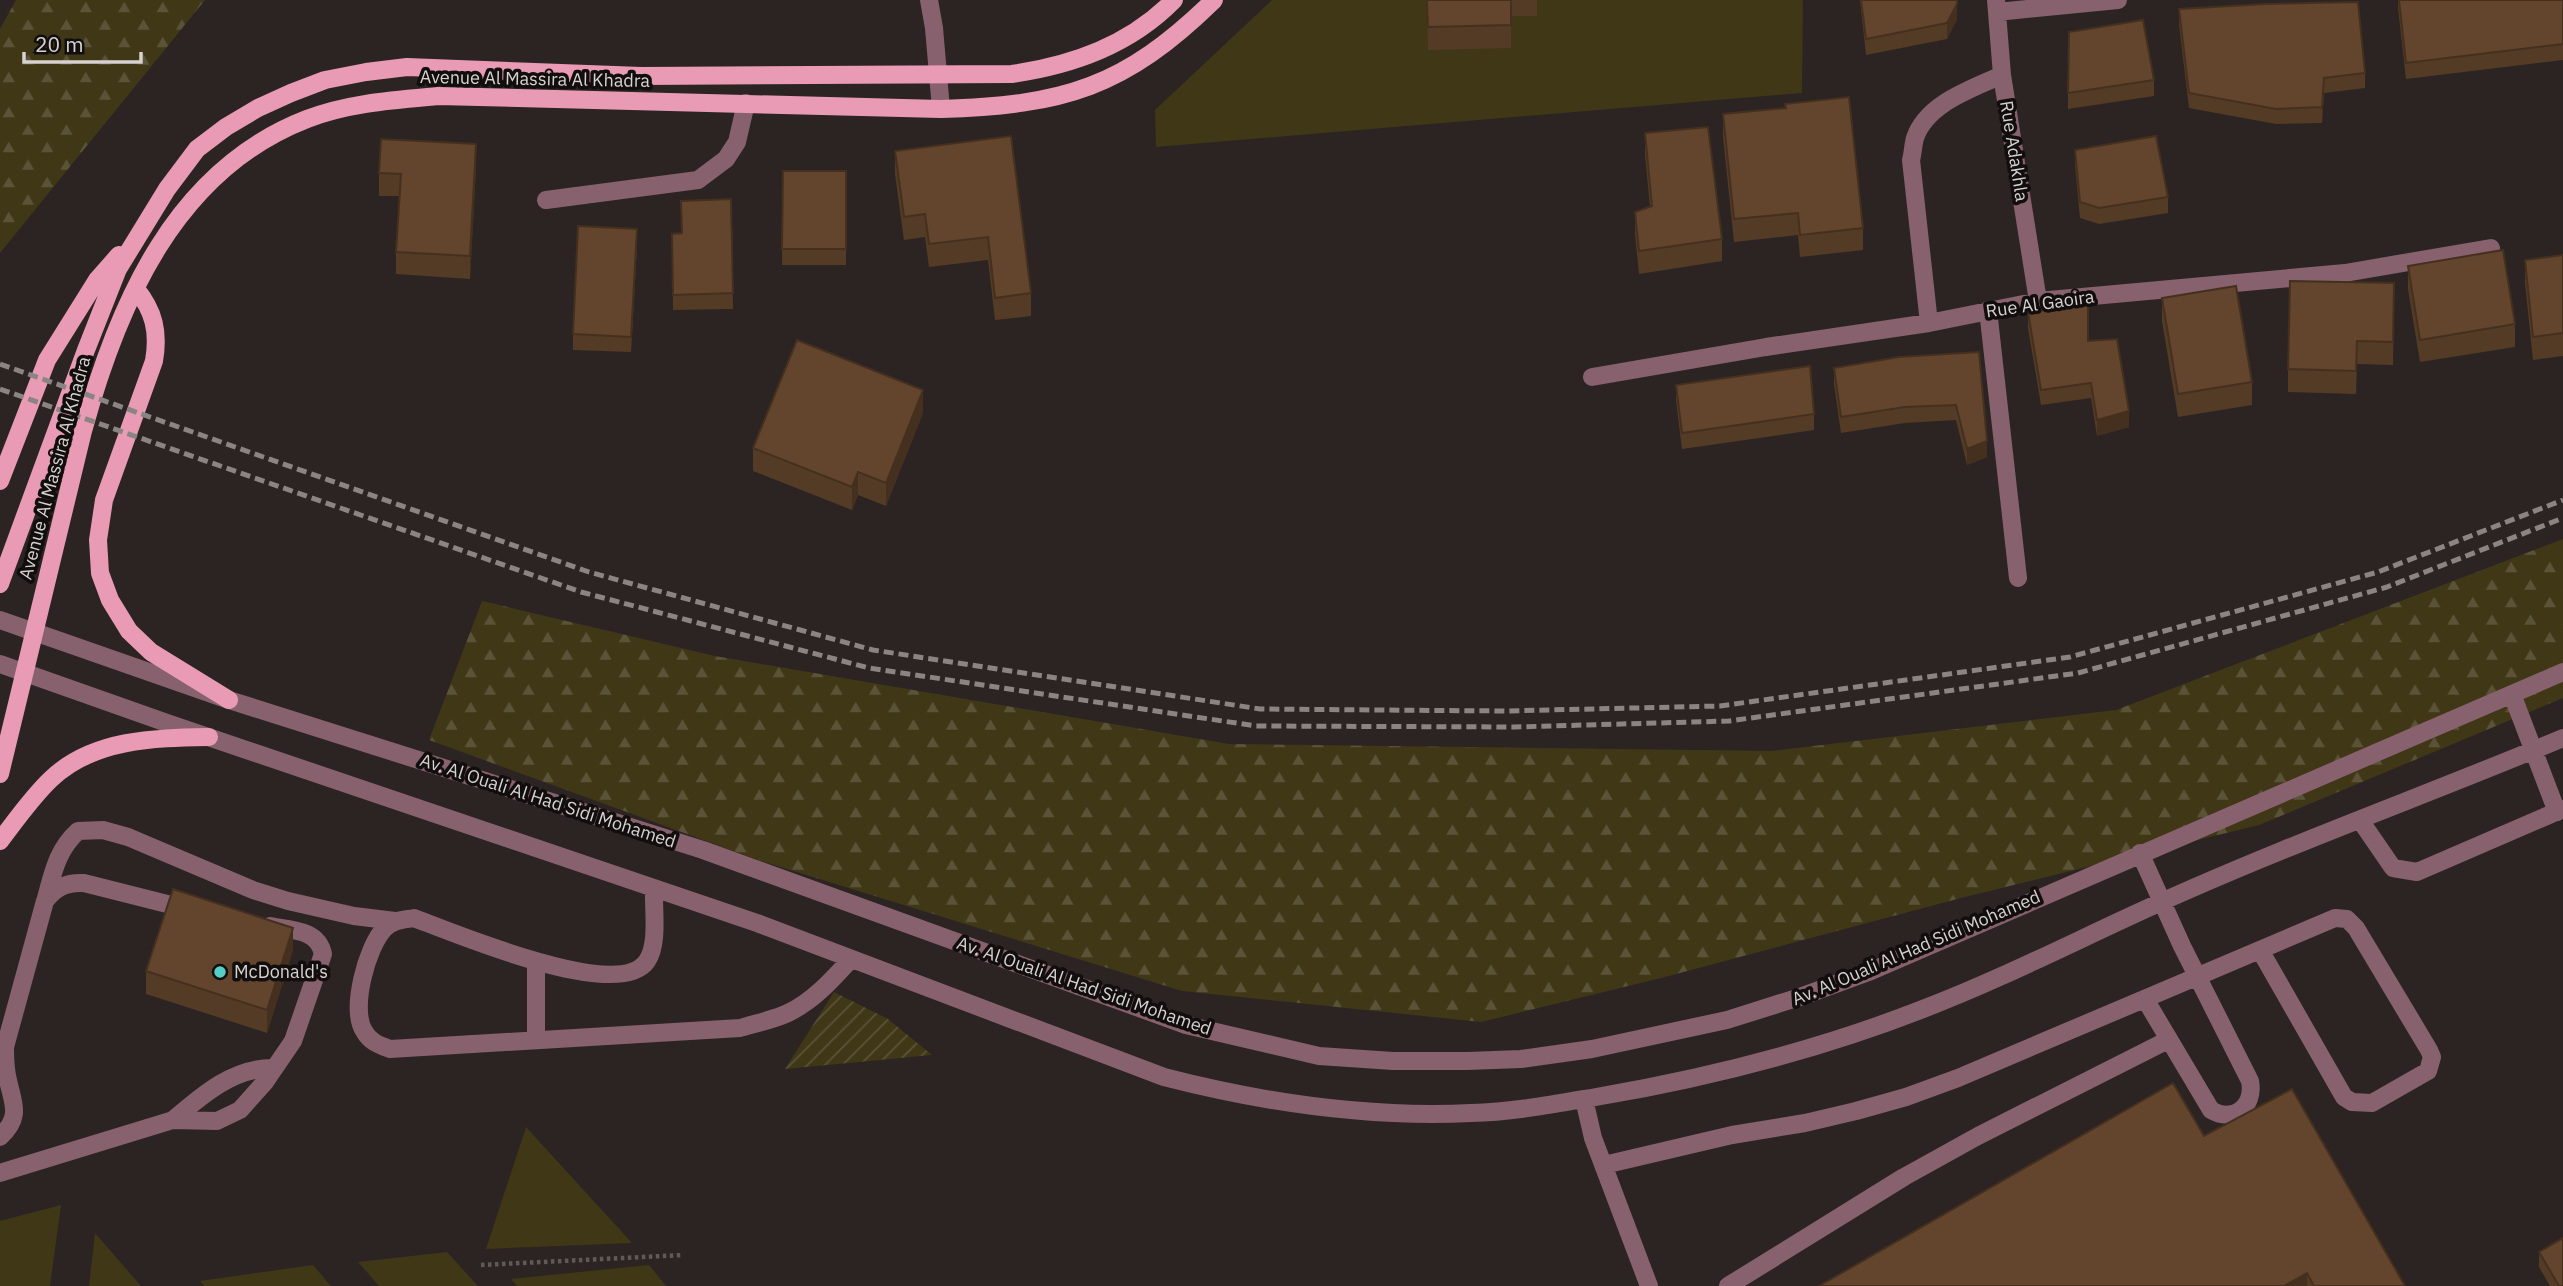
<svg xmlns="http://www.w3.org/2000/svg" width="2563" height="1286" viewBox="0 0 2563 1286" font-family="'IBM Plex Sans',sans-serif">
  <defs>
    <pattern id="forest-firs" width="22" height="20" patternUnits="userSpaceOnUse" patternTransform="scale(1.75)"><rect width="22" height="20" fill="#403717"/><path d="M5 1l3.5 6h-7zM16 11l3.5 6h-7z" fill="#5b5338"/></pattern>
    <pattern id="garden-furrows" width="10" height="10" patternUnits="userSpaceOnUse" patternTransform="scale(1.75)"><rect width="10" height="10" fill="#403717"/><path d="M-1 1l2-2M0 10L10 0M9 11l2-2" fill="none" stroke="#5b5338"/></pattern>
  </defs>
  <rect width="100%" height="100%" fill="#2b2423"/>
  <!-- green -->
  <path fill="#403717" d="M1272 0H1803L1802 93 1156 147 1155 110Z
    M526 1127 632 1243 486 1249Z
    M61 1205 50 1286H0V1221Z
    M95 1233 141 1286H89Z
    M447 1252 478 1286H379L358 1262Z
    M313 1265 331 1286H204L200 1281Z
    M649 1265 666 1286H517L511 1279Z"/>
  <!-- forest -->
  <path fill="url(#forest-firs)" d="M16 0H205L0 253V29Z
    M2563 539V698L2259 825 1961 898 1665 977 1481 1022 1182 991 761 861 429 740 482 601 715 656 1229 744 1772 751 2116 710Z"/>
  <!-- garden -->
  <path fill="url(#garden-furrows)" d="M834 992 888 1019 932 1055 785 1069Z"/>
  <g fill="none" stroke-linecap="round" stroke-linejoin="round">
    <!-- path -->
    <path stroke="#5f5958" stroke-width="4.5" stroke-dasharray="3.5 3.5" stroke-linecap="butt" d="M481 1265 683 1255"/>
    <!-- minor -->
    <path stroke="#87616d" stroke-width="18" d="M929 0 934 28 941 109
      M1996 0 2002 75 2038 301
      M1997 12 2118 0
      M546 200 698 180 726 159 737 142 746 103
      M1988 310 2018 578
      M1929 323 1911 160C1913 153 1913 145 1915 138 1927 103 1972 89 2002 75
      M1592 377 1766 347 1929 323 2038 301 2345 273 2491 248
      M0 620 229 700 703 850 1186 1025 1319 1056 1393 1061H1467L1521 1059 1592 1049 1727 1020 1800 997 1871 971 2563 672
      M0 664 167 723 757 923 1164 1077C1265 1103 1367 1118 1471 1113 1513 1112 1555 1104 1596 1097 1707 1078 1818 1050 1923 1009 2004 978 2081 938 2159 903 2292 843 2429 794 2563 738
      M2512 694 2557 812
      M2360 820 2393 868 2417 872 2563 809
      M2140 853 2182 946 2250 1081C2255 1107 2233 1123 2211 1110L2145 999
      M654 888C653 909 659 943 647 961 619 1003 454 933 414 918 403 920 392 920 384 929 367 947 350 1009 364 1031 370 1042 379 1045 390 1049L740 1028C756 1023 773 1020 788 1013 813 1001 832 980 851 959
      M46 898C53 873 57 850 78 831L103 830 128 837 253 890 288 901 354 916 395 921
      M536 1040V961
      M1584 1099 1593 1138 1649 1286
      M173 1120C202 1095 234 1067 274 1068
      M0 1137C22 1116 13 1104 8 1080 5 1069 5 1058 5 1047L45 901C56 887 67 882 84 883L191 910
      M1604 1165 1732 1135 1805 1123 1856 1111 1906 1097 1958 1078 2335 918 2347 919 2356 928 2429 1050 2432 1057 2428 1071 2372 1103 2352 1102 2344 1097 2260 950
      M0 1173 173 1120 217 1121 240 1110 265 1082 293 1041 323 954C318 929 290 930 270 926
      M1728 1286 1904 1177 1978 1136 2168 1040"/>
    <!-- major -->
    <path stroke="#e99bb6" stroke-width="18" d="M136 289C154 311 159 332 154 361L104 500 98 540 100 573 110 600 129 631 151 652 229 700
      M0 481 47 360 97 280 119 255
      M0 584 86 350 118 269 167 189 197 149 226 127 258 108 291 93 325 80 366 72 407 67 641 76 1012 74C1073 65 1130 45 1174 0
      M0 774 83 431C118 304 175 170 307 119 348 103 394 100 438 96L941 109C1064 105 1124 88 1214 0
      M0 841C16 820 32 797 51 779 93 739 154 738 209 737"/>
    <!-- rail -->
    <path stroke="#8a8483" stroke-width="5" stroke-dasharray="10 5" stroke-linecap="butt" d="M0 364 589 572 873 650 1260 709 1505 711 1720 706 2070 657 2378 572 2563 500
      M0 389 581 592 869 668 1256 726 1514 727 1729 721 2078 673 2387 587 2563 518"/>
  </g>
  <!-- wall -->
  <path fill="#543b26" d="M1427 0H1537V16H1511V48L1428 50Z
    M1860 0H1957V19L1947 39 1866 55Z
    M2398 0H2563V60L2406 79 2398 8Z
    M2179 9 2365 73V88L2324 93 2322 123 2276 124 2189 108 2179 25Z
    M2154 80V96L2068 109V93Z
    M1785 104 1863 228V250L1800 257 1798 235 1734 242 1723 137V114L1785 108Z
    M1645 133 1722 239V261L1639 274 1635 234V212L1650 207 1645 155Z
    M1011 136 1031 293V316L995 320 988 260 929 267 925 237 904 240 895 174V151Z
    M2075 150 2168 197V213L2099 224 2080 218 2075 166Z
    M476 167 470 279 396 274V252L400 196H379V173Z
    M783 171H846V265H782Z
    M731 199 733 309 673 310 672 234 681 233Z
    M637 245 631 352 573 350V334Z
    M2563 255V356L2533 360 2525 283V260Z
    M2408 266 2515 324V347L2420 362 2408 289Z
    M2162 298 2252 382V405L2178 417 2162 321Z
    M2394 306 2393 365 2357 364 2356 394 2288 392V369Z
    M2028 312 2088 341 2129 427 2097 436 2091 398 2041 405 2028 328Z
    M1979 352 1987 457 1967 465 1956 420 1905 423 1841 433 1834 384V368Z
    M1676 385 1814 414V430L1682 449 1676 401Z
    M923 413 886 506 858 495 852 510 753 471V448Z
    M293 950 267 1033 146 994V971Z
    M2204 1136 2405 1286H1819Z
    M2539 1252 2563 1286H2550L2539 1267Z"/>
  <!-- shaded-wall -->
  <path fill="#45301f" d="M1957 4V19L1947 39V23Z
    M2324 78V93L2322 123V107Z
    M476 144V167L470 279V256Z
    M637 229V245L631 352V337Z
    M923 390V413L886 506V483Z
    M2129 411V427L2097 436V420Z
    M1987 441V457L1967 465V449Z
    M858 472V495L852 510V487Z
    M293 928V950L267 1033V1010Z
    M2307 1273V1286H2284Z"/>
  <!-- building -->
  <path fill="#62452c" stroke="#45301f" stroke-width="2" d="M1427 0H1511V25L1428 27Z
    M1861 0H1957V4L1947 23 1866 39Z
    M2399 0H2563V44L2406 63Z
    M2358 2 2365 73 2324 78 2322 107 2276 109 2189 93 2179 9 2265 4Z
    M2143 20 2154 80 2068 93 2069 32Z
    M1849 97 1863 228 1800 235 1798 213 1734 219 1723 114 1786 108 1785 104Z
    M1708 127 1722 239 1639 251 1635 212 1652 206 1645 133Z
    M1011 136 1031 293 995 298 988 237 929 244 925 214 904 217 895 151Z
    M2156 136 2168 197 2099 208 2080 202 2075 150Z
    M381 139 476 144 470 256 396 252 401 174 379 173Z
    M783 171H846V249H782Z
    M731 199 733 293 673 295 672 234 682 233 681 201Z
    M578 226 637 229 631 337 573 334Z
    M2503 250 2515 324 2420 340 2408 266Z
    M2563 255V333L2533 337 2525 260Z
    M2290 281 2394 283 2393 342 2357 341 2356 371 2288 369Z
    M2236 286 2252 382 2178 394 2162 298Z
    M2088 305V341L2117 339 2129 411 2097 420 2091 383 2041 390 2028 312Z
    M797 340 923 390 886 483 858 472 852 487 753 448Z
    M1979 352 1987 441 1967 449 1956 405 1905 407 1841 417 1834 368 1899 357Z
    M1810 366 1814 414 1682 433 1676 385Z
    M173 889 293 928 267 1010 146 971Z
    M2173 1083 2204 1136 2292 1089 2405 1286H2314L2307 1273 2284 1286H1819Z
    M2563 1238V1286H2559L2539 1252Z"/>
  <!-- markers -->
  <circle fill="#55cec6" stroke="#110e0d" stroke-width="2.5" cx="220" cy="972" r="7"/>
  <g text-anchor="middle" stroke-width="7" stroke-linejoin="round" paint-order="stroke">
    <!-- street labels -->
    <g font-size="18" fill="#d7d2d1" stroke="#110e0d">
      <text transform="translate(535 79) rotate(1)" y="6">Avenue Al Massira Al Khadra</text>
      <text transform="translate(2014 151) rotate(81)" y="6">Rue Adakhla</text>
      <text transform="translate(2040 304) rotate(-8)" y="6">Rue Al Gaoira</text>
      <text transform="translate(55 468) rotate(-75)" y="6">Avenue Al Massira Al Khadra</text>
      <text transform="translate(548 801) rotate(18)" y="6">Av. Al Ouali Al Had Sidi Mohamed</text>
      <text transform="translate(1916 948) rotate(-23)" y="6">Av. Al Ouali Al Had Sidi Mohamed</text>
      <text transform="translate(1084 986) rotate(19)" y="6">Av. Al Ouali Al Had Sidi Mohamed</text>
    </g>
    <!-- poi labels -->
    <g font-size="18" fill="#d7d2d1" stroke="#110e0d" text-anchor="start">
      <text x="234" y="978">McDonald's</text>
    </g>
  </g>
  <!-- scale -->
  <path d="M24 52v10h117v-10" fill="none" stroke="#d7d2d1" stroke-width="3.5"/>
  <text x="35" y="52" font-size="21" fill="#d7d2d1" stroke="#110e0d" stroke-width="5" paint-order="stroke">20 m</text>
</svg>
